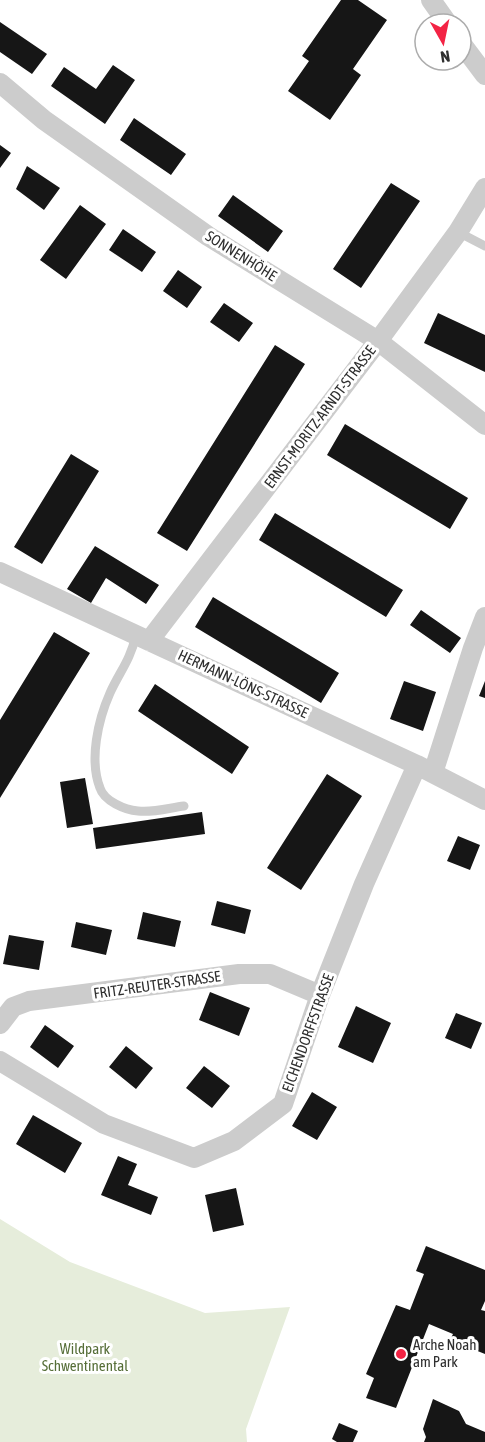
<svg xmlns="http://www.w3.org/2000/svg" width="485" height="1442" viewBox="0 0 485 1442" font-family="'Asap Condensed',sans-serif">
  <rect width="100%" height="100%" fill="#fff"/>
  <!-- green -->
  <path fill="#e6eddb" d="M0 1219 70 1262 205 1313 290 1307 246 1429 247 1442H0Z"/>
  <!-- building -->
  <path fill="#161616" d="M341 0H358L387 20 353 69 361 75 330 120 288 91 309 61 302 56Z
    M0 22 47 54 32 74 0 52Z
    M113 65 135 80 105 124 51 86 64 67 96 89Z
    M134 118 186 154 171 175 120 140Z
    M0 145 11 153 0 168Z
    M27 166 60 188 44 210 16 189Z
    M391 183 420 201 361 288 333 269Z
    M233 195 283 231 268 252 218 216Z
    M80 205 106 224 66 279 40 260Z
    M123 229 156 252 142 272 109 250Z
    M178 270 202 287 187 308 163 291Z
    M224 303 253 323 239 342 210 322Z
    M438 313 485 335V372L424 343Z
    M275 345 305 364 187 551 157 533Z
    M345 424 468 498 450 529 327 455Z
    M71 454 99 471 42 564 14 547Z
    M275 513 403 590 386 617 259 540Z
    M95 546 159 585 146 604 106 578 91 603 67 589Z
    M213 597 339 673 321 703 195 627Z
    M421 610 461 638 450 653 410 625Z
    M54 632 90 653 0 798V720Z
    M404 681 436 692 423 731 390 719Z
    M485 681V698L479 696Z
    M155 684 249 747 232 774 138 711Z
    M327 774 362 796 301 890 267 868Z
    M85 778 93 824 67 828 60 782Z
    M202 812 205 834 96 849 93 828Z
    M458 836 480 845 470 870 447 861Z
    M217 901 251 910 245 934 211 925Z
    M143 912 181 921 175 947 137 939Z
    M76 922 112 930 106 955 71 947Z
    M9 935 44 941 39 970 3 964Z
    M210 992 250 1008 239 1036 199 1020Z
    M356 1006 391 1023 373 1063 338 1047Z
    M456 1013 482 1023 471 1049 445 1038Z
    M45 1025 74 1046 58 1068 30 1047Z
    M126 1046 153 1068 136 1089 109 1067Z
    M204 1066 230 1086 212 1108 186 1088Z
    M312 1092 337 1107 317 1140 292 1126Z
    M33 1115 82 1143 65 1173 16 1144Z
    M118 1156 137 1164 128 1185 158 1197 151 1215 101 1195Z
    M236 1188 244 1225 213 1232 205 1195Z
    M426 1246 485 1270V1301L481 1310 485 1311V1354L450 1340 453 1334 429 1324 396 1408 366 1398 374 1378 366 1374 396 1305 410 1310 424 1274 416 1271Z
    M433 1399 459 1411 466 1424 485 1432V1442H424L426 1437 423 1429Z
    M339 1423 358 1431 353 1442H337L332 1439Z"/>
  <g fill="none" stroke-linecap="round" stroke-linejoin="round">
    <!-- lane -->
    <path stroke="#ccc" stroke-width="9" d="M458 232 485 246
      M136 635C130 661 120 671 110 693 98 720 89 760 100 788 104 801 125 810 138 811 152 813 169 808 184 806"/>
    <!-- street -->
    <path stroke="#ccc" stroke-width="20" d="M431 0 448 24
      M461 43 485 75
      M0 83 44 120 208 236 378 341 485 425
      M0 572 417 765 485 800
      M149 641 378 341 458 232 485 188
      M433 773 473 648 485 617
      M0 1024 13 1007 29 1001 239 974H270L320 995
      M0 1061 104 1124 194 1158 234 1141 283 1104 320 995 364 884 417 765"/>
  </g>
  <!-- markers -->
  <circle fill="#f32344" stroke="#fff" stroke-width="2" cx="401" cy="1354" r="6"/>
  <g text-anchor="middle" stroke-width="6" stroke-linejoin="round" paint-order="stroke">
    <!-- street labels -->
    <g font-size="15" fill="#2f2f2f" stroke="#fff">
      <text transform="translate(241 256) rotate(32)" y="5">SONNENHÖHE</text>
      <text transform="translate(320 417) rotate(-53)" y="5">ERNST-MORITZ-ARNDT-STRASSE</text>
      <text transform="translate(243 684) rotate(25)" y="5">HERMANN-LÖNS-STRASSE</text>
      <text transform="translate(157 985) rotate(-8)" y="5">FRITZ-REUTER-STRASSE</text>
      <text transform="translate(308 1033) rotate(-70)" y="5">EICHENDORFFSTRASSE</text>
    </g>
    <!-- poi labels -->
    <g font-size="15" fill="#2f2f2f" stroke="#fff" text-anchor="start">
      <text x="413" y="1350">Arche Noah<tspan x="413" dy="17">am Park</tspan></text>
    </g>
    <!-- park labels -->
    <g font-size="15" fill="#566e38" stroke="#fff">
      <text x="85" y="1354">Wildpark<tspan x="85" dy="17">Schwentinental</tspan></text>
    </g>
  </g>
  <!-- north arrow -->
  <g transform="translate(443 42) rotate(171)"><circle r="28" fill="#ffffff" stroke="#acacac" stroke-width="1.5"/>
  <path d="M0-4.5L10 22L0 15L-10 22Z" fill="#f32344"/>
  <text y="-9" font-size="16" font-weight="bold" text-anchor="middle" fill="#2f2f2f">N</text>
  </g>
</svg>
